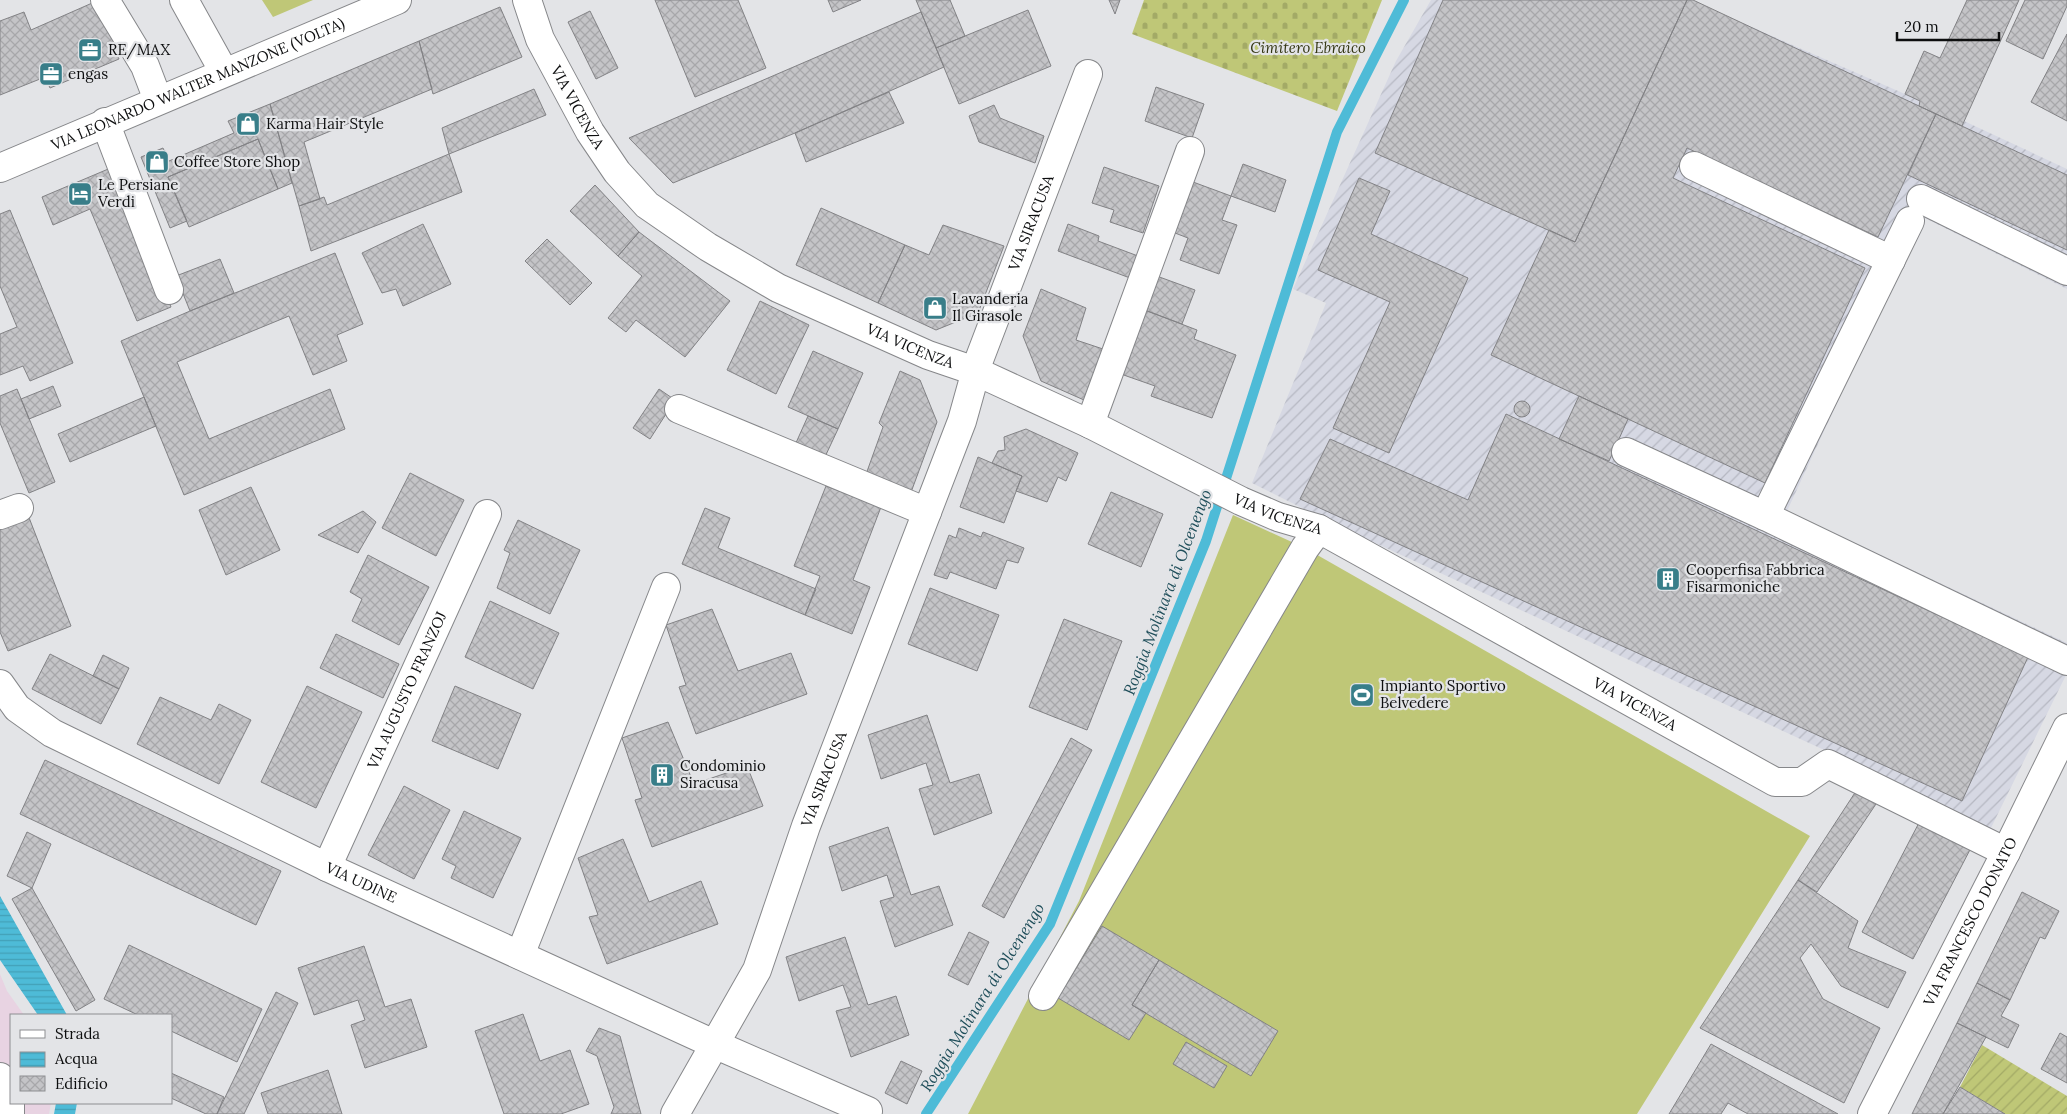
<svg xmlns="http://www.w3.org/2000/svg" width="2067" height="1114" viewBox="0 0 2067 1114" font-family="Lora,serif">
  <defs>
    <pattern id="industrial-furrows" width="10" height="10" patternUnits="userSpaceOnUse" patternTransform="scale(1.25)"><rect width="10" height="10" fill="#d6d8e3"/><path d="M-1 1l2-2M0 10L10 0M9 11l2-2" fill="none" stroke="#b6b8c2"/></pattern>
    <pattern id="cemetery-stones" width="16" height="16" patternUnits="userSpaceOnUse" patternTransform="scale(1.25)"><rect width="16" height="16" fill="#bfc777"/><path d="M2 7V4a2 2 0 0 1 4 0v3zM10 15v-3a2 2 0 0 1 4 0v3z" fill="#a3aa66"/></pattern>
    <pattern id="garden-furrows" width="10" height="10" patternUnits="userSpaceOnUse" patternTransform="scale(1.25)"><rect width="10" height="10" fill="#bfc777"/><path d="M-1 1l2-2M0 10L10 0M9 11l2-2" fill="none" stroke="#a3aa66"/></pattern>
    <pattern id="water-rules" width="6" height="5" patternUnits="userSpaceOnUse" patternTransform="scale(1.25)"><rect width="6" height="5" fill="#4ebbd7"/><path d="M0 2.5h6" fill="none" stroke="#43a0b7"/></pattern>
    <pattern id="building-cross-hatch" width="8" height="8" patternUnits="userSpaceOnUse" patternTransform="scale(1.25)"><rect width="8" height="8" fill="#c4c4c7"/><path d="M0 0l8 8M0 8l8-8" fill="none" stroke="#a7a7aa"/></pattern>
  </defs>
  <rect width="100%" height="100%" fill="#e3e4e7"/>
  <!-- commercial -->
  <path fill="#e8d3e2" d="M0 974 7 991 24 1015H11V1103H51L49 1114H0Z"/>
  <!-- industrial -->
  <path fill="url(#industrial-furrows)" d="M1431 0H1689L1905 94 1920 101 1919 106 1961 125 1964 121 2067 169V289L1923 217 1787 511 2067 643V673L1988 834 1859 766 1334 524 1252 483 1326 303 1293 289 1396 61Z"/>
  <!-- grass -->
  <path fill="#bfc777" d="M262 0H313L273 17Z
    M1233 515 1305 548 1810 836 1637 1114H968L1079 901Z"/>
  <!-- cemetery -->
  <path fill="url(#cemetery-stones)" d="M1144 0H1382L1337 111 1132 34Z"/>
  <!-- garden -->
  <path fill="url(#garden-furrows)" d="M1982 1045 2067 1096V1114H2005L1960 1087Z"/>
  <!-- water -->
  <path fill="url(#water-rules)" d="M0 896 67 1015H38L0 960Z
    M56 1103H77L75 1114H54Z"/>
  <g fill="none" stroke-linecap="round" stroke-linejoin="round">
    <!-- stream -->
    <path stroke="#4ebbd7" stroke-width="10" d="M926 1114 1050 924 1206 541 1337 132 1404 0"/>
  </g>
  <!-- building -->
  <path fill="url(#building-cross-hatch)" stroke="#828285" d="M99 0 119 59 50 88 45 77 0 95V21L24 12 31 30Z
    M655 0H738L766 68 695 97Z
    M828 0H861L833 12Z
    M916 0H950L965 36 936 48Z
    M1109 0H1120L1115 14Z
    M1443 0H1687L1575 242 1375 153Z
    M1687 0H1693L1936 114 1878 237 1687 148 1673 178 1865 268 1765 483 1491 355 1549 230 1575 242Z
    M1967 0H2019L1962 126 1919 106 1920 101 1905 94 1924 51 1940 58Z
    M2025 0H2067V6L2043 59 2006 41Z
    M500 7 522 57 433 94 419 41Z
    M1028 10 1051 66 959 104 936 48Z
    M590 11 618 68 596 79 568 22Z
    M921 12 944 67 795 133 673 183 629 138Z
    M2067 34V121L2031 102Z
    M419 41 432 89 304 142 320 199 299 206 270 104Z
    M1156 87 1204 104 1192 138 1145 121Z
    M534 89 546 115 449 154 442 128Z
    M889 92 904 123 806 162 795 133Z
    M270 104 292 183 278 189 258 139 168 177 187 221 170 228 141 157 163 148 169 161 234 133 228 121Z
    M994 105 1000 118 1044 136 1035 163 979 142 969 116Z
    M1936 114 2067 175V250L1908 175Z
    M258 139 278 189 189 227 168 177Z
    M449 154 462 192 311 251 299 206 324 197 327 205Z
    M1243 164 1286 180 1275 212 1231 196Z
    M113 167 171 307 137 321 90 209 53 225 42 197Z
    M1104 167 1159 186 1143 233 1110 222 1114 210 1092 203Z
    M1359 178 1390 191 1371 234 1468 278 1389 453 1333 428 1390 302 1318 270Z
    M1193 182 1231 196 1222 220 1237 225 1219 274 1180 260 1188 238 1175 233Z
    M595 185 639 232 618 256 570 211Z
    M821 208 905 245 878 303 796 265Z
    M10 210 73 363 30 381 23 366 0 375V334L17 327 0 286V214Z
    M423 224 451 284 403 306 396 289 382 293 362 253Z
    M1068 224 1099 236 1098 241 1138 256 1130 278 1058 251Z
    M943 225 1004 246 978 313 936 330 878 303 905 245 929 255Z
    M639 232 730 301 685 357 636 320 626 332 608 318 642 276 618 256Z
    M547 239 592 283 570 305 525 261Z
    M335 253 363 324 337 335 347 361 313 375 289 316 177 362 209 439 330 389 345 429 184 495 121 341 190 311Z
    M220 259 234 293 190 311 176 276Z
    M1154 275 1195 290 1182 324 1142 309Z
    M1041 289 1086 308 1076 340 1103 349 1084 400 1041 381 1023 336Z
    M760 301 809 325 776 394 727 370Z
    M1142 309 1197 330 1194 339 1236 355 1212 418 1151 396 1155 386 1118 373Z
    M813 351 863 373 838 429 788 407Z
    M900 371 920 380 937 422 910 495 865 477 883 427 879 423Z
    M53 386 61 406 29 419 21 399Z
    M17 389 55 482 29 493 0 423V396Z
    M659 389 675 400 650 439 633 428Z
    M1579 396 1628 419 1609 461 1559 439Z
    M144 397 156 426 70 462 58 434Z
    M1514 409a8 8 0 1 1 16 0a8 8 0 1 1-16 0Z
    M1506 414 2028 657 1962 801 1300 499 1330 439 1468 500Z
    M808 416 838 429 824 459 795 445Z
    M1026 429 1078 453 1066 481 1058 477 1047 502 1016 491 1022 476 992 463 998 451 1005 450 1004 437Z
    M978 457 1022 476 1004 523 960 507Z
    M410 473 464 500 436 556 382 528Z
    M826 486 881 507 853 580 870 587 852 634 805 615 820 576 794 566Z
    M251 487 280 550 226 575 199 510Z
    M1111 492 1163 514 1141 567 1088 544Z
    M705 508 730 518 718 548 816 589 805 615 682 564Z
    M363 511 376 522 358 553 318 535Z
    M28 515 71 626 8 651 0 632V526Z
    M518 520 580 550 550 614 497 588 510 553 504 550Z
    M959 528 981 537 983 532 1024 548 1018 563 1007 560 996 589 950 572 947 579 934 575 949 535 956 538Z
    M368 555 429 587 399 645 352 621 362 599 350 592Z
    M930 588 999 615 977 671 908 644Z
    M490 601 559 633 533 689 465 657Z
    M712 609 738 671 791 653 807 694 696 734 679 687 686 685 666 625Z
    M1064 619 1122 641 1087 730 1029 707Z
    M336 634 399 664 383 698 320 668Z
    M50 654 119 689 101 724 32 689Z
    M103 655 129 668 119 689 93 676Z
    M307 686 362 712 316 808 261 782Z
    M455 686 521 714 498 769 432 741Z
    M160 697 211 720 219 704 251 720 219 784 137 744Z
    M927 715 950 783 979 774 992 813 934 835 919 789 933 785 926 763 881 779 868 735Z
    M668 722 694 784 747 766 763 806 652 847 635 800 642 798 622 738Z
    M1071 738 1092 750 1004 918 982 906Z
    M45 760 281 871 256 925 20 814Z
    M1860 785 1880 798 1817 892 1798 880Z
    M404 786 450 810 414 879 368 855Z
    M464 811 521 838 493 898 451 878 456 866 442 859Z
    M1922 817 1973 844 1913 959 1862 932Z
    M888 827 911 895 939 886 953 925 895 947 880 901 894 897 887 875 842 891 829 847Z
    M27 832 51 844 32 888 7 876Z
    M623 839 649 902 701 881 718 924 607 964 589 917 598 915 578 858Z
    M1798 880 1858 921 1848 948 1906 972 1888 1008 1841 986 1811 944 1800 958 1823 999 1880 1028 1844 1103 1700 1028Z
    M32 888 95 1000 76 1011 12 899Z
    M2022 892 2059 911 2045 939 2040 937 2010 1000 1977 983Z
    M1102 926 1159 960 1132 1005 1146 1013 1129 1040 1058 998Z
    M969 932 989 942 968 985 948 975Z
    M845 937 868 1005 896 996 909 1035 851 1057 836 1011 851 1007 843 985 799 1001 786 957Z
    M129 945 262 1009 237 1062 171 1031V1015H138L104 999Z
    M364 946 385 1007 411 999 427 1047 365 1068 351 1025 365 1020 358 1000 314 1015 298 968Z
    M1159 960 1278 1031 1251 1076 1132 1005Z
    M1977 983 2010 1000 2001 1016 2019 1025 2008 1048 1957 1023Z
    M276 992 298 1003 244 1114H217Z
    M523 1014 540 1061 570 1050 589 1104 561 1114H504L475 1031Z
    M1957 1023 1986 1037 1943 1114H1912Z
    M599 1028 620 1036 641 1114H611L614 1107 597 1056 586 1051Z
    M2060 1033 2067 1037V1083L2041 1069Z
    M1186 1042 1227 1066 1214 1088 1173 1064Z
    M1711 1044 1838 1114H1748L1728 1103 1721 1114H1669Z
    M901 1061 922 1071 907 1104 885 1093Z
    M328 1070 342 1114H268L261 1093Z
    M171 1073 224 1097 217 1114H206L171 1098Z
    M1960 1087 2005 1114H1943Z"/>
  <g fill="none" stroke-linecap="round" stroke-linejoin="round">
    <defs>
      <g id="minor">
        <path d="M105 0 145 66 158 100"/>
        <path d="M184 0 224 72"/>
        <path id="s1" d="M527 0 540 39 590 132 617 172 647 205 708 247 778 288 928 355 975 371 1090 424 1241 501 1278 517 1319 529 1775 782H1802L1828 764 2006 852"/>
        <path d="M105 122 169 290"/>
        <path d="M1694 166 1891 260"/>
        <path d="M1921 199 2067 271"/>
        <path d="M1910 221 1765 516 2067 661"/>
        <path d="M679 409 927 512"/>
        <path d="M1090 424 1190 151"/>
        <path d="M1626 452 1765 516"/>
        <path d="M0 515 19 508"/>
        <path id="s2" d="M0 684 17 708 52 733 327 867 714 1044 868 1111"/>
        <path id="s3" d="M327 867 487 514"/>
        <path d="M520 955 666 587"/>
        <path d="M1043 996 1305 548 1319 529"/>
        <path d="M0 1077 10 1104V1114"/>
        <path id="s4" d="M675 1114 757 970 806 826 962 421 979 360 1088 74"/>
        <path id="s5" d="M1872 1114 2006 852 2067 728"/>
      </g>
      <g id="major">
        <path id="s6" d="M0 168 397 0"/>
      </g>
    </defs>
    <!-- minor casing -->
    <use href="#minor" stroke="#86878a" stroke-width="30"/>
    <!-- major casing -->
    <use href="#major" stroke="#86878a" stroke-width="30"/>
    <!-- minor -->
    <use href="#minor" stroke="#fff" stroke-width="28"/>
    <!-- major -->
    <use href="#major" stroke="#fff" stroke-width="28"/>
  </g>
  <!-- icons -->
  <defs>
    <symbol id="office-square" viewBox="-11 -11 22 22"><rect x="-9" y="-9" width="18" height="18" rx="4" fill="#387e89" stroke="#e3e4e7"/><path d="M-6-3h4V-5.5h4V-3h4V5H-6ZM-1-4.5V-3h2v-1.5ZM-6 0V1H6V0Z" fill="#fff"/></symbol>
    <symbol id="shop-square" viewBox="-11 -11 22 22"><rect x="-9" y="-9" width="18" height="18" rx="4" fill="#387e89" stroke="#e3e4e7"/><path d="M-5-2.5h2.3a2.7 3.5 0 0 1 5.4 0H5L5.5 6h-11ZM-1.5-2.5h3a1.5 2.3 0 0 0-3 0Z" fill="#fff"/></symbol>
    <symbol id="hotel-square" viewBox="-11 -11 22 22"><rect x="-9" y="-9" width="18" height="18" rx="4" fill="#387e89" stroke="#e3e4e7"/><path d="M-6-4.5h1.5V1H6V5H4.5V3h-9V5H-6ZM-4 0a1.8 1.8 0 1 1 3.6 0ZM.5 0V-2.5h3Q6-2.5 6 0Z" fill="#fff"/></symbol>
    <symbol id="building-square" viewBox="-11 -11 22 22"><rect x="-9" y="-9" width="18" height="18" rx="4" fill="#387e89" stroke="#e3e4e7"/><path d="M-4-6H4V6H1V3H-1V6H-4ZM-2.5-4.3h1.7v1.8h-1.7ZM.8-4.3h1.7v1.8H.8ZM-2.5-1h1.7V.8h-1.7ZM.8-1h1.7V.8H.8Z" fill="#fff"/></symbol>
    <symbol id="stadium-square" viewBox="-11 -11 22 22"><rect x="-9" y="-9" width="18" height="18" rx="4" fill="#387e89" stroke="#e3e4e7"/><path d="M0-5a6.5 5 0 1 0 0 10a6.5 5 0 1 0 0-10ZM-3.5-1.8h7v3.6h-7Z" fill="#fff"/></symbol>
  </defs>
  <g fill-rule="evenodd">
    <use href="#office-square" x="76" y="36" width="28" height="28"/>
    <use href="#office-square" x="37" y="60" width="28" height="28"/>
    <use href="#shop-square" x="234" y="110" width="28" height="28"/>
    <use href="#shop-square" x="143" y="148" width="28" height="28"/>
    <use href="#hotel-square" x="66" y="180" width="28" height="28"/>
    <use href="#shop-square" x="921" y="294" width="28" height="28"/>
    <use href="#building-square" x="1654" y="565" width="28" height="28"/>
    <use href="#stadium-square" x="1348" y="681" width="28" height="28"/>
    <use href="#building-square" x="648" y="761" width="28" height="28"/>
  </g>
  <g text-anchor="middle" stroke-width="4.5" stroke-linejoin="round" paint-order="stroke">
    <!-- park labels -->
    <g font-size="15" font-style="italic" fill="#333613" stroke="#e3e4e7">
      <text x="1308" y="53">Cimitero Ebraico</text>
    </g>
    <!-- poi labels -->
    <g font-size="15" fill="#0d0e0f" stroke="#e3e4e7" text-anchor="start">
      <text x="108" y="55">RE/MAX</text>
      <text x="68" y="79">engas</text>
      <text x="266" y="129">Karma Hair Style</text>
      <text x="174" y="167">Coffee Store Shop</text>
      <text x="98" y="190">Le Persiane<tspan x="98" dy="17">Verdi</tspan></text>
      <text x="952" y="304">Lavanderia<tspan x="952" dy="17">Il Girasole</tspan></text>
      <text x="1686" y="575">Cooperfisa Fabbrica<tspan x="1686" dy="17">Fisarmoniche</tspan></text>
      <text x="1380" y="691">Impianto Sportivo<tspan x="1380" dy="17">Belvedere</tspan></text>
      <text x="680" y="771">Condominio<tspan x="680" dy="17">Siracusa</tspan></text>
    </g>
    <!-- street labels -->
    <g font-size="15" fill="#0d0e0f" stroke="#e3e4e7">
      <text dy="5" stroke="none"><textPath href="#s6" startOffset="215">VIA LEONARDO WALTER MANZONE (VOLTA)</textPath></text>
      <text dy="5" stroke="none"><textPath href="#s1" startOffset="119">VIA VICENZA</textPath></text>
      <text dy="5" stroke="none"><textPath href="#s4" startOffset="962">VIA SIRACUSA</textPath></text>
      <text dy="5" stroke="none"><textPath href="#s1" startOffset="539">VIA VICENZA</textPath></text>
      <text dy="5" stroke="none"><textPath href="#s1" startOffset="944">VIA VICENZA</textPath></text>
      <text dy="5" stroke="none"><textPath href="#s3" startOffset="194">VIA AUGUSTO FRANZOJ</textPath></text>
      <text dy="5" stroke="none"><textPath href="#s1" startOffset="1349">VIA VICENZA</textPath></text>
      <text dy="5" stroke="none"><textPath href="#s4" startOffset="368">VIA SIRACUSA</textPath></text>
      <text dy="5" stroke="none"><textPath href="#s2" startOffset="416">VIA UDINE</textPath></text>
      <text dy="5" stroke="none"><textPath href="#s5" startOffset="216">VIA FRANCESCO DONATO</textPath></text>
    </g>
    <!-- water labels -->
    <g font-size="16" font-style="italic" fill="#1f4e5a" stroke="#e3e4e7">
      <text transform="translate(1167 592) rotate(-69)" y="6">Roggia Molinara di Olcenengo</text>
      <text transform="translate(982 997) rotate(-58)" y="6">Roggia Molinara di Olcenengo</text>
    </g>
  </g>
  <!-- legend -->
  <rect x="10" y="1014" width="162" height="90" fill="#e3e4e7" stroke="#8d8e91"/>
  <rect x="20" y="1030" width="25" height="8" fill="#ffffff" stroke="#8d8e91"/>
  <text x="55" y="1039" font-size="15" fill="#0d0e0f">Strada</text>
  <rect x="20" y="1052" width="25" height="15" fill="url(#water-rules)" stroke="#8d8e91"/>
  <text x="55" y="1064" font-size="15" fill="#0d0e0f">Acqua</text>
  <rect x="20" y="1076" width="25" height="15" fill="url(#building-cross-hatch)" stroke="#8d8e91"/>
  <text x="55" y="1089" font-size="15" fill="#0d0e0f">Edificio</text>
  <!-- scale -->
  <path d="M1897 32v8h102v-8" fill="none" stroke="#0d0e0f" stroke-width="2.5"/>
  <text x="1904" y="32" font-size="15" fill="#0d0e0f" stroke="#e3e4e7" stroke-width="4" paint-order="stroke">20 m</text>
</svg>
